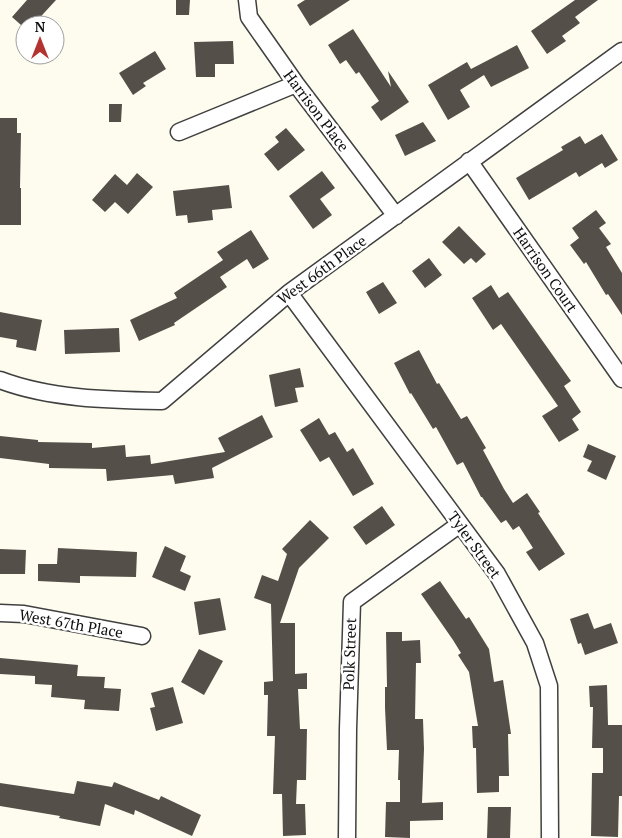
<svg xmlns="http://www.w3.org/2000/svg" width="622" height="838" viewBox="0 0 622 838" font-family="'PT Serif',serif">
  <rect width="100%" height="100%" fill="#fefcee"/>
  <!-- building -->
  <path fill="#554f4a" d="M27 0H56L33 25H21L12 17Z
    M176 0H190L189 15H176Z
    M305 0H350L310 26 297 5Z
    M575 0H598L575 17 580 23 562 36 566 41 547 54 531 31Z
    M353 29 391 87 388 71 409 102 381 121 371 107 379 101 359 72 356 74 346 60 340 64 328 45Z
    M233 41 234 64H215V77H196L194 42Z
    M517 45 529 68 491 87 484 75 460 90 470 107 448 120 428 85 467 62 471 69Z
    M155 51 166 69 143 83 146 86 133 95 119 73Z
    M109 104H122L121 122H109Z
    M0 118H17V133H21L20 188H21V225H0Z
    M423 122 436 141 405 156 395 135Z
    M286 128 305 150 278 171 264 154 279 142 275 137Z
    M602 134 618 160 605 168 602 163 579 177 576 172 529 200 516 178 563 150 561 147 580 136 585 144Z
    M322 171 335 188 320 199 332 215 313 229 289 196Z
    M137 173 153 187 128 214 115 202 105 212 92 200 115 174 127 185Z
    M229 185 232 208 212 210 213 220 188 223 187 215 176 216 173 191Z
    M596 210 606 223 599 228 611 244 606 247 622 273V315L608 294 606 295 586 262 584 264 570 245 579 238 572 228Z
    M459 226 486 254 476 263 471 258 464 264 442 242Z
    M251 230 269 259 253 269 247 259 220 277 227 287 174 323 175 325 139 341 130 320 177 298 174 293 223 260 217 252Z
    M429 258 442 275 425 288 412 271Z
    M383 282 397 303 379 314 366 292Z
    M491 285 499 298 508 292 571 381 564 386 581 412 572 419 579 430 559 442 542 416 558 406 501 324 493 330 472 298Z
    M0 312 42 320 36 351 16 347 17 340 0 337Z
    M119 328 120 352 65 354 64 330Z
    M419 350 437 384 439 383 461 419 467 416 486 448 483 450 504 489 513 503 527 493 540 512 538 513 565 554 539 571 526 552 533 548 519 526 513 530 506 520 501 523 482 497H481L463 462 457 465 436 427 433 429 411 393 410 394 394 363Z
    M300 368 304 387 295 388 298 402 275 407 269 375Z
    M262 415 273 437 212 468 214 478 175 484 173 475 107 481 106 469 49 468V464L0 458V436L38 440V442L92 443V448L125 445 126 457 150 455 151 464 225 452 218 438Z
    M319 418 329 435 335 432 347 452 353 448 374 484 353 496 329 457 320 462 300 430Z
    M588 444 616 456 606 480 587 471 592 461 583 457Z
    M382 506 395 525 366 545 353 527Z
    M310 520 329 538 299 568 280 623H295V674L307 673V689H298L300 729H307L306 780H297L296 804H305L306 835 283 836 282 794H273L275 736H267L268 695H264V682L273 681 271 604 254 598 262 575 278 581 287 554 282 549Z
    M165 546 186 556 180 571 191 576 185 591 152 577Z
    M58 548 137 552 136 577 80 576V583L38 581V564H57Z
    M0 549 26 550 25 574H0Z
    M440 581 466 619 469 617 489 649 494 682 503 680 511 734H508L509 776H499V792L477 793 476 748H473L472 726H478L469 672 458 655 461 653 453 640 421 594Z
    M220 598 226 630 199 635 194 602Z
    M588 613 594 629 611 623 618 643 585 655 581 643 578 644 570 619Z
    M386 632H402V641L420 640 421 663H416L415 719H423L424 749 422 803 443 802V820L410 821V838L385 837 386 802H400V780H398L399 750H387L385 708V687H387Z
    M199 649 223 661 204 695 181 682Z
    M0 658 78 665 77 676 105 677 104 688 121 689 119 711 84 709 85 700 51 697 52 685 35 684V676L0 674Z
    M607 685 608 725H622V796H619L618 837 591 836 592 773H603V748H592L593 707H590L589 686Z
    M173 687 183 723 156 731 150 708 155 707 151 693Z
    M77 781 112 787 114 782 159 800 161 796 201 815 192 836 135 810 134 815 105 804 100 826 59 818 60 816 0 806V783L74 794Z
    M488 807H511L510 838H487Z"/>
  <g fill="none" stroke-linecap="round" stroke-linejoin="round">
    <defs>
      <path id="minor" d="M247 0 249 17 296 84 396 216
        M179 132 296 84
        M469 161 622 379
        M289 293 497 574 535 643 549 686 550 838
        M0 380C50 399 109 400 162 401L289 293 622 51
        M0 613 24 614 142 636
        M347 838 348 729 352 602 460 524"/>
    </defs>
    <!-- minor casing -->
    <use href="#minor" stroke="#404040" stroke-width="19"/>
    <!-- minor -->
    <use href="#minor" stroke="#fff" stroke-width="16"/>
  </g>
  <g text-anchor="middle" stroke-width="5" stroke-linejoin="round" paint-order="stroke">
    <!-- street labels -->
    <g font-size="15" fill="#0d0d0d" stroke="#fff">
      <text transform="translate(316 111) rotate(53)" y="5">Harrison Place</text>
      <text transform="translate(322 270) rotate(-36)" y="5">West 66th Place</text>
      <text transform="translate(545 270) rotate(55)" y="5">Harrison Court</text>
      <text transform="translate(474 545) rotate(54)" y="5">Tyler Street</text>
      <text transform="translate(71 624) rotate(10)" y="5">West 67th Place</text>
      <text transform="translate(350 654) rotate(-88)" y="5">Polk Street</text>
    </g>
  </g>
  <!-- north arrow -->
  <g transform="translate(40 40)"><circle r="24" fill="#ffffff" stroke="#9e9e9e"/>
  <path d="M0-4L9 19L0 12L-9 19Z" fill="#b33330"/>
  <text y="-8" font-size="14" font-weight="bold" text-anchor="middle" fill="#0d0d0d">N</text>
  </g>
</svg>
